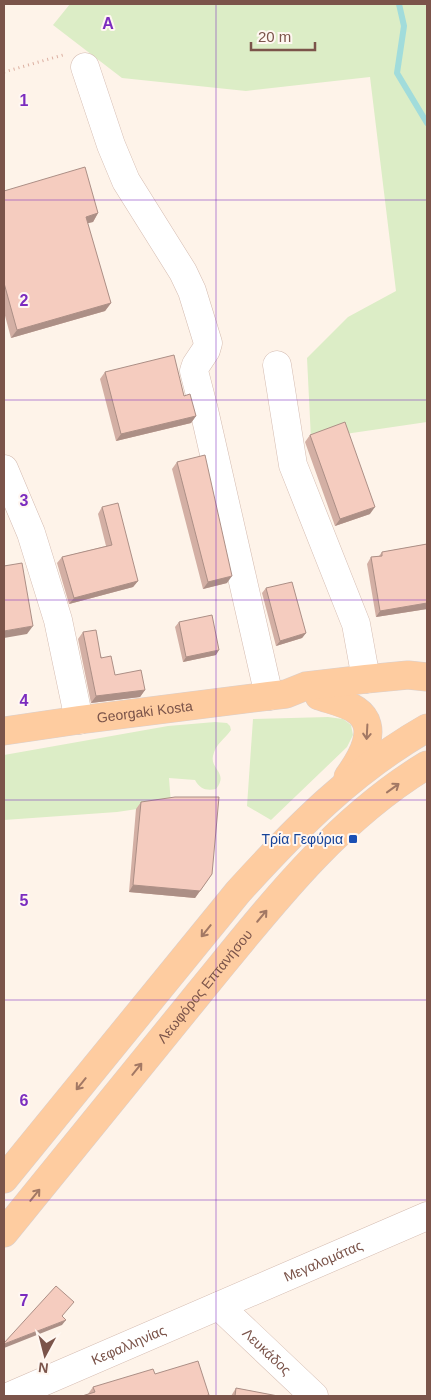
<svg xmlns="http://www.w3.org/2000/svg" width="431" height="1400" viewBox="0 0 431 1400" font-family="Helvetica,sans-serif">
  <rect width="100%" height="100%" fill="#fef3e9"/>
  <!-- green -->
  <path fill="#dcedc6" d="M70 4H427V422L311 439 307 358 348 317 396 291 370 77 246 91 122 78 53 25Z
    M328 717 343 719 351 725 353 735 347 747 271 820 247 806 253 719Z
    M215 722 227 723 230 726 231 730C224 740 216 743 213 756 210 769 229 773 216 789 206 791 200 789 195 780L169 778 171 804 117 812 4 820V755L168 726Z"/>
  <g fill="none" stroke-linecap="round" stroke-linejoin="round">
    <!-- stream -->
    <path stroke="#a1dcdb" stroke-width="6" d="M399 4 404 26 397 73 427 123"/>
    <defs>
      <g id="minor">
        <path d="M85 67 111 145 126 181 183 272 192 291 208 343 206 350 196 365 194 371 204 410 269 696"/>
        <path d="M277 365 293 465 356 624 366 679"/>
        <path d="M4 469 31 533 58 620 79 720"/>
        <path id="s1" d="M219 1306 314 1396"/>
        <path id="s2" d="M10 1396 427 1216"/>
      </g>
      <g id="major">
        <path d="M319 696C331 700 346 703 356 710 381 727 361 759 348 777"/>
        <path id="s3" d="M4 731 79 720 269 696 286 694 306 686 366 679 408 675 427 677"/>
        <path d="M4 1179 238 892C295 829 353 770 427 728"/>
        <path id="s4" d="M4 1233C69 1153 134 1073 199 993 267 910 334 821 427 765"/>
      </g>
    </defs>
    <!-- minor casing -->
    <use href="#minor" stroke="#d4bbb0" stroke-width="29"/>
    <!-- major casing -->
    <use href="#major" stroke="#dacfcc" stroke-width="29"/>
    <!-- path -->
    <path stroke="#dbafa1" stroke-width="3" stroke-dasharray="1 4" stroke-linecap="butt" d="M4 72 63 55"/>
    <!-- minor -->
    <use href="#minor" stroke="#fff" stroke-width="28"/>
    <!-- major -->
    <use href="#major" stroke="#fecca0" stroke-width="28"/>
  </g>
  <!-- wall -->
  <path fill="#d3afa4" d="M4 191 98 213 93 222 87 223 111 303 105 311 11 338 4 312Z
    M105 372 184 396 196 416 191 423 116 441 100 379Z
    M310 435 370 514 335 526 305 442Z
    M177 462 227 583 203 589 172 469Z
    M102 507 138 581 133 587 69 604 57 563 62 557 106 546 98 514Z
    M427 544V609L376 617 367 564 371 557 379 556 382 552Z
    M266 588 306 633 302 638 276 646 262 593Z
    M179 622 216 655 183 662 175 627Z
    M83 632 115 675 145 690 140 697 91 703 78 639Z
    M141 802 212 874 195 898 129 892 136 809Z
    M155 1374 209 1395 208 1396H82L88 1394 93 1387Z
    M236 1388 278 1396H231Z"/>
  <!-- shaded-wall -->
  <path fill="#ac8f86" d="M98 213 93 222 80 225 86 217Z
    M111 303 105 311 11 338 17 330Z
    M196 416 191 423 116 441 121 434Z
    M375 507 370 514 335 526 340 519Z
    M232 576 227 583 203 589 208 582Z
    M138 581 133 587 69 604 74 598Z
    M427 603V609L376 617 380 611Z
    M33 626 27 634 4 638V631Z
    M306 633 302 638 276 646 280 641Z
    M219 650 216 655 183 662 186 657Z
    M145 690 140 697 91 703 96 696Z
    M133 885 200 891 195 898 129 892Z
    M66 1320 62 1325 4 1348V1344Z"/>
  <!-- building -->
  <path fill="#f5ccbf" stroke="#ac8f86" d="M85 167 98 213 86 217 111 303 17 330 4 283V191Z
    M174 355 184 396 190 394 196 416 121 434 105 372Z
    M345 422 375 507 340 519 310 435Z
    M205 455 232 576 208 582 177 462Z
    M118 503 138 581 74 598 62 557 112 545 102 507Z
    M427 544V603L380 611 371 557 382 556V552Z
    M22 563 33 626 4 631V566Z
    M292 582 306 633 280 641 266 588Z
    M212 615 219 650 186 657 179 622Z
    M96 630 101 658 111 656 115 675 141 670 145 690 96 696 83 632Z
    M175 797H219L212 874 200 891 133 885 141 802Z
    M56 1286 74 1302 62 1316 66 1320 4 1344V1343Z
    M198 1361 209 1395 204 1396H82L95 1392 93 1387 153 1369 155 1374Z
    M236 1388 278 1396H235Z"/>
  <!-- one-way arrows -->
  <defs><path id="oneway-shaft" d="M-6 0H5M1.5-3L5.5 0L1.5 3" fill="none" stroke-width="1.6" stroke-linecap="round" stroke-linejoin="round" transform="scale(1.25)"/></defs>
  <g stroke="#a27864">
    <use href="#oneway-shaft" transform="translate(367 732) rotate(93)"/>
    <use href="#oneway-shaft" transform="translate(393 788) rotate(-36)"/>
    <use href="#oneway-shaft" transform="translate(262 916) rotate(-50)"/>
    <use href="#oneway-shaft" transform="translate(206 931) rotate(129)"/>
    <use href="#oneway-shaft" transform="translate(137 1069) rotate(-51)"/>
    <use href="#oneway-shaft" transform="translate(81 1084) rotate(129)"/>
    <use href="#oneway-shaft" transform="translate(35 1195) rotate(-51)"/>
  </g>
  <!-- grid -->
  <path fill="none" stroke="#7b2cbf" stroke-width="1" stroke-opacity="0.55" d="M216 4V1396M4 200H427M4 400H427M4 600H427M4 800H427M4 1000H427M4 1200H427"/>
  <!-- markers -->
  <rect fill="#1a4fb4" stroke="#fff7f1" stroke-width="2" x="348" y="834" width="10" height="10" rx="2.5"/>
  <g text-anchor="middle" stroke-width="4" stroke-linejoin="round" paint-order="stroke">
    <!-- street labels -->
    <g font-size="14" fill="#7b544a" stroke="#fff7f1">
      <text dy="5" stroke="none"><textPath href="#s3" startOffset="142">Georgaki Kosta</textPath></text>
      <text dy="5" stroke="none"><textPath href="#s4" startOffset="318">Λεωφόρος Επτανήσου</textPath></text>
      <text dy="5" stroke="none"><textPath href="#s2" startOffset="341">Μεγαλομάτας</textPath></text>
      <text dy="5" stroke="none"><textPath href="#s2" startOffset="129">Κεφαλληνίας</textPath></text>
      <text dy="5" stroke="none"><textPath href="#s1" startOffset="66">Λευκάδος</textPath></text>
    </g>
    <!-- transit labels -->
    <g font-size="14" fill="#164399" stroke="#fff7f1" text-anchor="end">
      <text x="343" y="844">Τρία Γεφύρια</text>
    </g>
  </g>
  <g font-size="16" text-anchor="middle" font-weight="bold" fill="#7b2cbf" stroke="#fff7f1" stroke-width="4" stroke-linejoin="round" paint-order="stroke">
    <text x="108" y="29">A</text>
    <text x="24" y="106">1</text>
    <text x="24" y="306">2</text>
    <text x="24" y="506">3</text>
    <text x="24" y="706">4</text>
    <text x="24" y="906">5</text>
    <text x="24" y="1106">6</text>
    <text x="24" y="1306">7</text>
  </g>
  <!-- border -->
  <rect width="431" height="1400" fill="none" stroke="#7b544a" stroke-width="10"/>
  <!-- north arrow -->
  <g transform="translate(45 1355) rotate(187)" stroke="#fff7f1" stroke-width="4" paint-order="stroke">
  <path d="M0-4L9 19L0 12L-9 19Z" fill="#7b544a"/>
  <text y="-8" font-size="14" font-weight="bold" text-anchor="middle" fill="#7b544a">N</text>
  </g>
  <!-- scale -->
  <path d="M251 42v8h64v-8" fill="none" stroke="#7b544a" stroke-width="2.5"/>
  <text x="258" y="42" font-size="15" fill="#7b544a" stroke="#fff7f1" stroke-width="4" paint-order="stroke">20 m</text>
</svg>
